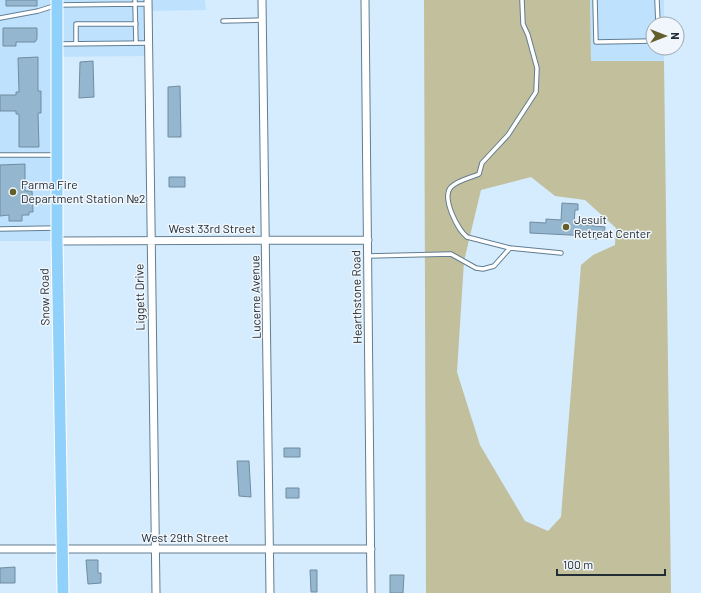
<svg xmlns="http://www.w3.org/2000/svg" width="701" height="593" viewBox="0 0 701 593" font-family="Barlow,sans-serif">
  <rect width="100%" height="100%" fill="#d4ecfe"/>
  <!-- built -->
  <path fill="#bee2fe" d="M0 0H205L206 10 148 11 149 56 57 57V241H0Z
    M590 0H664V24H653V48H664V61H591Z"/>
  <!-- green -->
  <path fill="#c2bf9c" fill-rule="evenodd" d="M424 0H590L591 61H664L671 593H426ZM531 177 555 196 585 200 616 228 615 245 593 255 581 265 561 517 548 531 525 521 480 445 457 372 464 261 481 190Z"/>
  <!-- building -->
  <path fill="#94b6cf" stroke="#708ca0" d="M6 0H37V6H6Z
    M3 28H37V39L35 42H16V46H3Z
    M38 57V91H41V113H38L39 147H19V114H16V111H0V95H16V92H19L18 58Z
    M93 61 94 97 79 98 80 62Z
    M180 86 181 137H168V87Z
    M25 164V191H32L33 212H29V215H22V221H9V215L0 216V165Z
    M169 177H185V187H169Z
    M562 203 578 204V210H575L574 224 605 227 604 236H597V239H590V236L530 233V222L546 223V219L561 220Z
    M284 448H300V457H284Z
    M237 461H249L251 497 239 496Z
    M286 488H299V498H286Z
    M86 560H98V573H101V583L88 584Z
    M15 567V583H0V568Z
    M310 570H317V592H311Z
    M390 575H404L403 593H390Z"/>
  <g fill="none" stroke-linecap="round" stroke-linejoin="round">
    <defs>
      <path id="lane" d="M522 0 523 24 528 35 537 68 536 92 508 135 482 163 479 174C470 178 458 180 451 187 441 198 458 230 467 237L510 248 561 253
        M595 0 596 42 653 41
        M657 0 658 24
        M0 18 38 11 57 5 135 4V0
        M223 21 262 20
        M136 43 135 4H148
        M58 44 149 43
        M76 44V24H136
        M0 155H55
        M0 229 56 228
        M368 256 451 254 476 268 483 269 494 266 510 248"/>
      <path id="street" d="M148 0 156 593
        M262 0 270 593
        M365 0 371 593
        M57 241 368 240
        M0 549H371"/>
      <path id="primary" d="M57 0V241L63 593"/>
    </defs>
    <!-- lane casing -->
    <use href="#lane" stroke="#627d91" stroke-width="5.5"/>
    <!-- street casing -->
    <use href="#street" stroke="#627d91" stroke-width="9"/>
    <!-- primary casing -->
    <use href="#primary" stroke="#fff" stroke-width="13"/>
    <!-- lane -->
    <use href="#lane" stroke="#fff" stroke-width="3.5"/>
    <!-- street -->
    <use href="#street" stroke="#fff" stroke-width="7"/>
    <!-- primary -->
    <use href="#primary" stroke="#8fd1fb" stroke-width="11"/>
  </g>
  <!-- markers -->
  <g fill="#645e2b" stroke="#f0f6fb" stroke-width="1.5">
    <circle cx="13" cy="192" r="4"/>
    <circle cx="566" cy="227" r="4"/>
  </g>
  <g text-anchor="middle" stroke-width="3" stroke-linejoin="round" paint-order="stroke">
    <!-- poi labels -->
    <g font-size="12" fill="#222d36" stroke="#f0f6fb" text-anchor="start">
      <text x="21" y="189">Parma Fire<tspan x="21" dy="14">Department Station №2</tspan></text>
      <text x="574" y="224">Jesuit<tspan x="574" dy="14">Retreat Center</tspan></text>
    </g>
    <!-- street labels -->
    <g font-size="12" fill="#222d36" stroke="#f0f6fb">
      <text x="212" y="233">West 33rd Street</text>
      <text transform="translate(45 297) rotate(-91)" y="4">Snow Road</text>
      <text transform="translate(140 297) rotate(-91)" y="4">Liggett Drive</text>
      <text transform="translate(256 297) rotate(-91)" y="4">Lucerne Avenue</text>
      <text transform="translate(357 297) rotate(-91)" y="4">Hearthstone Road</text>
      <text x="185" y="542">West 29th Street</text>
    </g>
  </g>
  <!-- north arrow -->
  <g transform="translate(665 36) rotate(90)"><circle r="19" fill="#f0f6fb" stroke="#9ea6ac"/>
  <path d="M0-3L7 15L0 10L-7 15Z" fill="#645e2b"/>
  <text y="-6" font-size="11" font-weight="bold" text-anchor="middle" fill="#222d36">N</text>
  </g>
  <!-- scale -->
  <path d="M557 569v6h108v-6" fill="none" stroke="#222d36" stroke-width="2"/>
  <text x="563" y="569" font-size="12" fill="#222d36" stroke="#f0f6fb" stroke-width="3" paint-order="stroke">100 m</text>
</svg>
